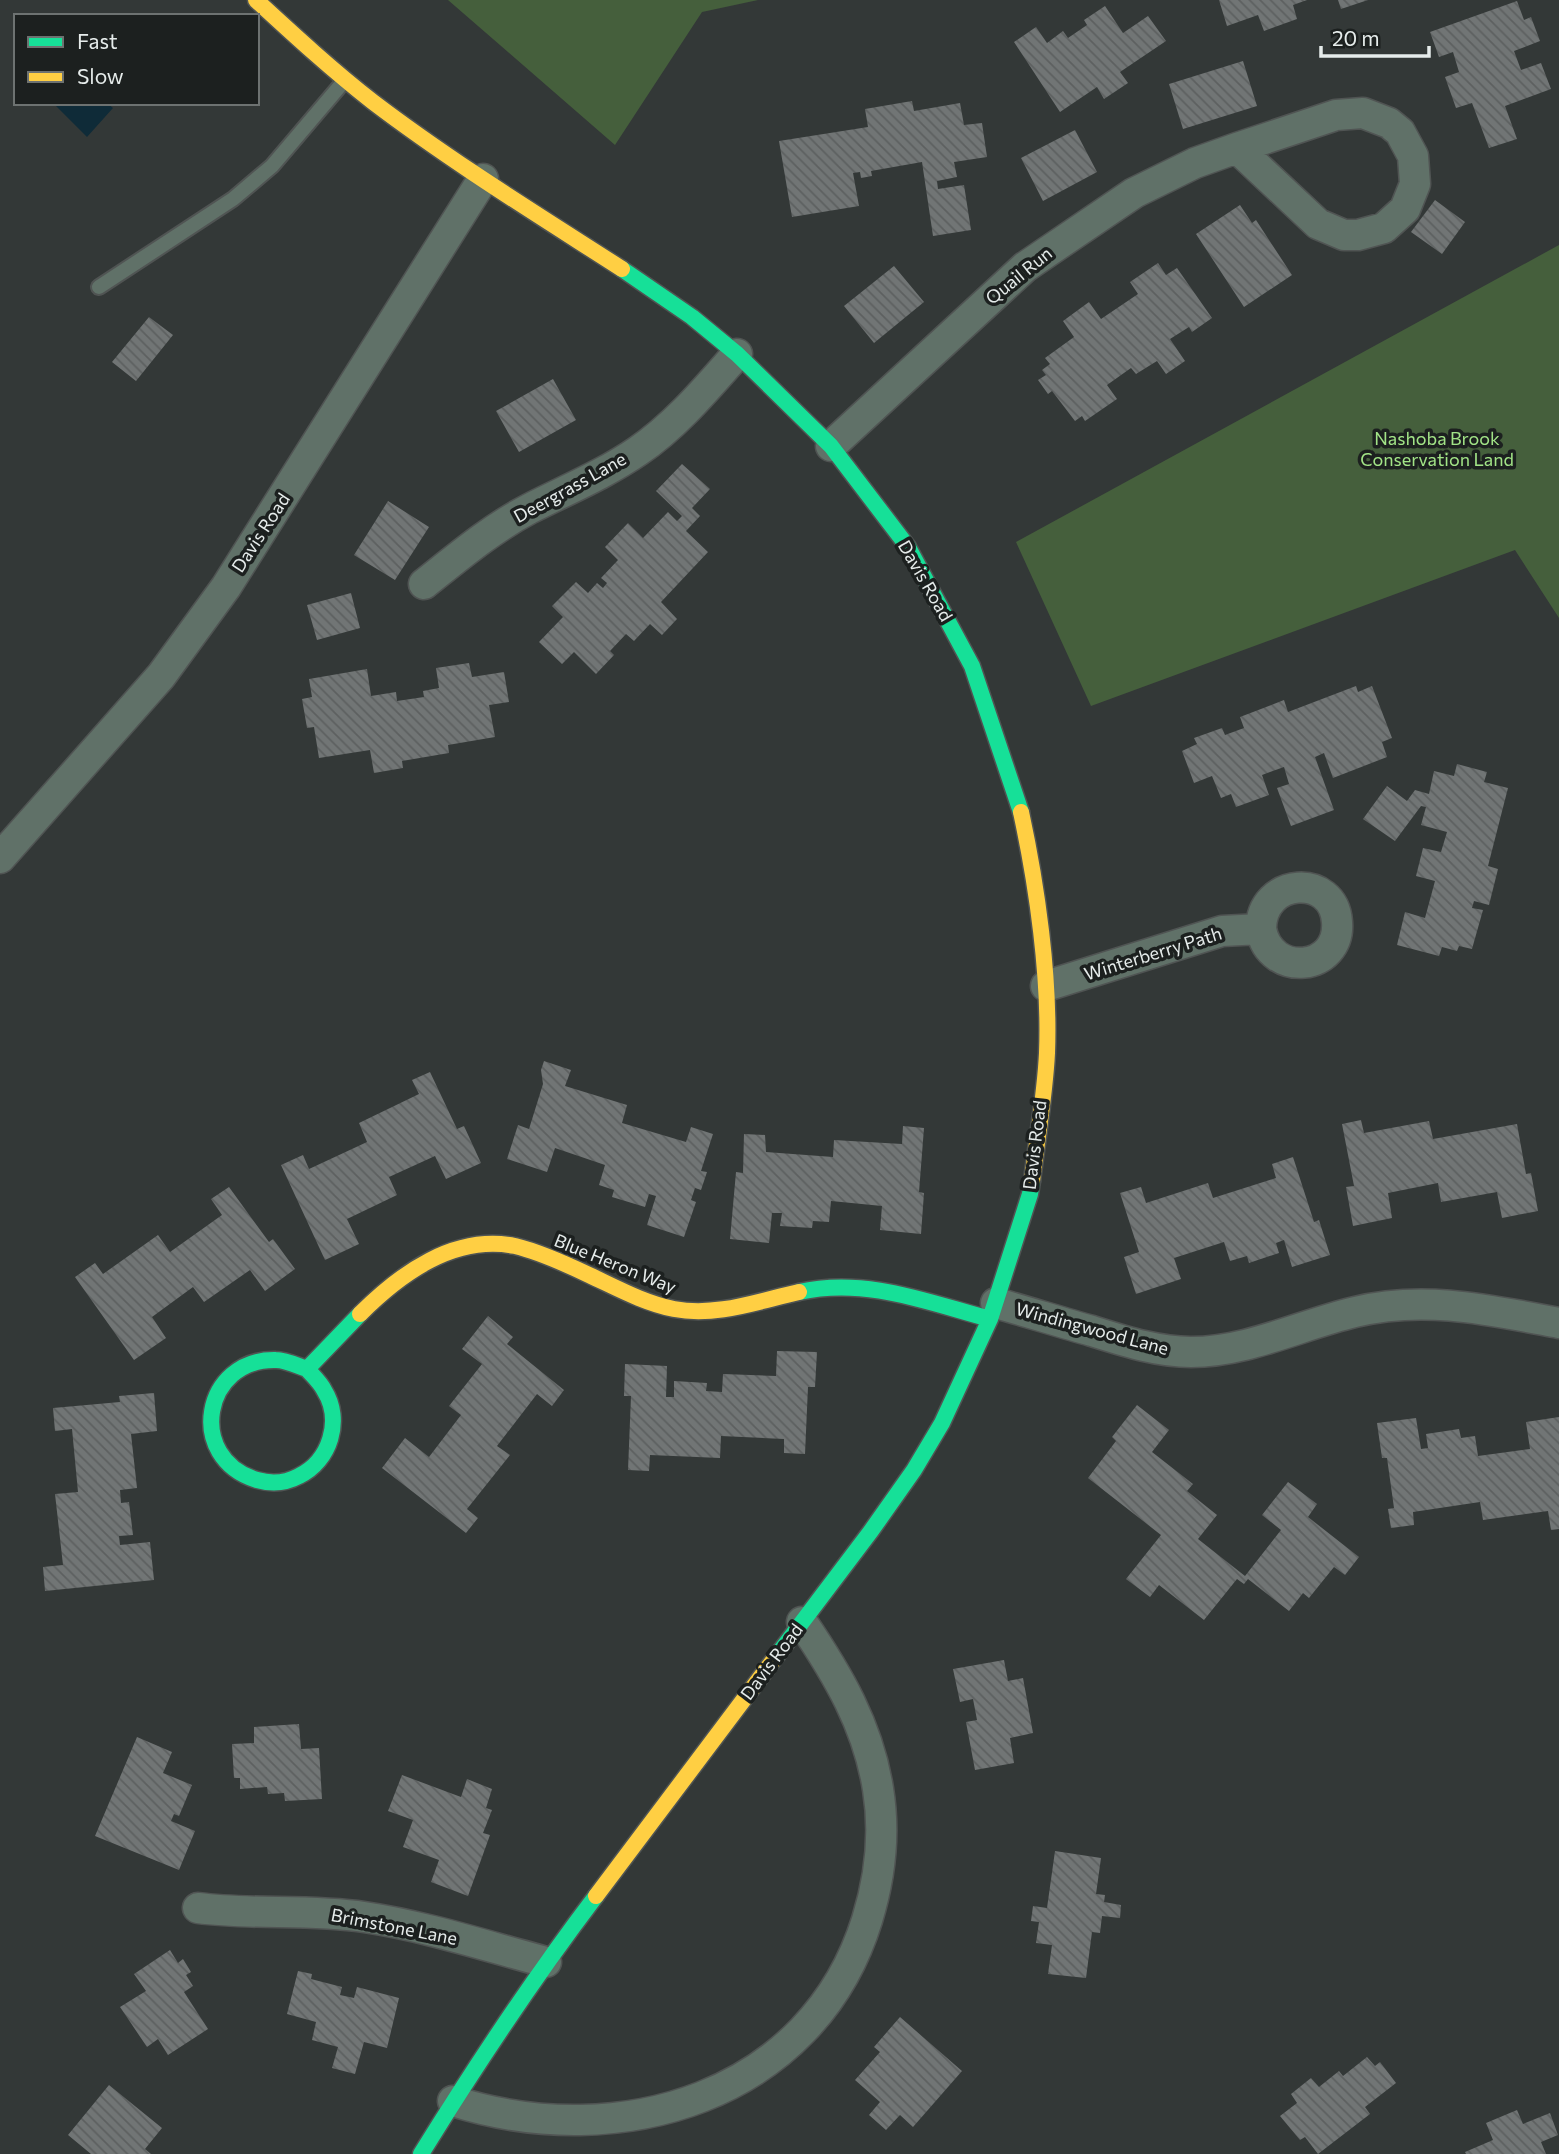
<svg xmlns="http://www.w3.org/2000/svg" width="1559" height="2154" viewBox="0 0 1559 2154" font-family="Commissioner,sans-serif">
  <defs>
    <pattern id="building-back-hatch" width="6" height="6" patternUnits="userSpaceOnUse" patternTransform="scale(1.75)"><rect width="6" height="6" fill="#717575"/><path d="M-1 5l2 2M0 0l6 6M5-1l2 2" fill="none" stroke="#5d6060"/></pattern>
  </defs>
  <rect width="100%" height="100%" fill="#333837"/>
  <!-- green -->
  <path fill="#455f3c" d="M448 0H758L702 12 615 145Z
    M1559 245V618L1515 550 1091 706 1016 542Z"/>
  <!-- water -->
  <path fill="#0f2b38" d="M53 103H107L113 108 87 137Z"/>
  <!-- building -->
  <path fill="url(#building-back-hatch)" d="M1219 0H1307L1293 5 1297 19 1264 31 1258 15 1227 26Z
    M1338 0H1368L1341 9Z
    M1517 1 1524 20 1531 17 1540 41 1514 51 1521 70 1541 63 1551 89 1505 106 1517 139 1489 148 1472 103 1456 108 1445 77 1459 72 1453 52 1439 57 1430 32Z
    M1105 6 1123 33 1148 16 1166 41 1120 72 1128 83 1104 99 1097 87 1060 112 1014 42 1036 27 1047 43 1063 31 1068 38 1087 25 1084 20Z
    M1243 61 1257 106 1183 129 1169 84Z
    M912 101 914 111 960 103 964 125 982 123 987 157 954 162 957 177 937 181 938 189 964 185 971 230 933 236 922 162 871 171 872 176 861 178 860 172 853 173 859 206 792 217 779 141 868 127 865 109Z
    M1075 130 1097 172 1043 201 1021 158Z
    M1435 200 1465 222 1442 254 1411 232Z
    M1240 205 1252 223 1256 220 1292 275 1244 307 1196 234Z
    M1158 263 1166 275 1177 268 1212 318 1192 332 1189 327 1170 339 1185 361 1166 374 1157 361 1136 374 1131 368 1107 385 1117 399 1085 421 1082 416 1075 421 1052 391 1048 394 1038 380 1046 375 1042 370 1050 364 1045 358 1074 337 1063 321 1089 302 1101 319 1138 294 1130 282Z
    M894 266 924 302 874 343 844 306Z
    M149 317 173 335 136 381 112 362Z
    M553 379 576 420 519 452 496 411Z
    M682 464 710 489 692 508 700 516 686 531 708 552 661 602 677 619 662 635 650 624 634 641 626 634 610 651 614 655 596 674 574 652 562 664 539 642 563 617 552 606 576 582 588 593 597 583 603 588 607 583 601 578 618 560 605 547 628 523 643 538 668 512 677 521 682 516 656 491Z
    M388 501 429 527 395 580 354 555Z
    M351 593 360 628 317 640 307 605Z
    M469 663 472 677 504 672 509 702 489 705 495 737 448 745 449 753 402 761 403 768 374 773 370 750 319 758 314 727 307 728 302 699 312 697 309 679 367 669 371 696 396 692 397 701 424 697 423 691 439 688 436 668Z
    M1356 686 1358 692 1372 686 1392 738 1382 742 1387 757 1333 778 1324 753 1315 757 1334 810 1291 826 1277 788 1289 784 1284 767 1262 775 1269 795 1236 807 1231 794 1221 798 1212 776 1194 783 1182 751 1197 744 1194 738 1222 728 1225 735 1244 728 1240 717 1284 700 1288 712Z
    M1457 764 1487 772 1484 782 1508 788 1488 866 1498 869 1489 905 1474 901 1472 908 1483 910 1472 949 1459 946 1457 951 1442 947 1439 956 1397 945 1405 912 1425 918 1435 881 1416 876 1423 848 1441 852 1447 832 1421 825 1426 807 1421 806 1395 841 1363 819 1387 786 1407 801 1415 790 1429 794 1434 771 1454 776Z
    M544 1061 571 1070 565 1086 627 1105 622 1123 686 1142 691 1127 713 1134 701 1171 707 1172 701 1190 695 1188 691 1200 696 1202 684 1237 647 1225 656 1196 649 1194 645 1207 612 1197 614 1190 599 1185 605 1165 555 1148 547 1172 507 1159 518 1125 529 1129 543 1084 541 1070Z
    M430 1072 457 1129 464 1126 481 1163 446 1179 435 1156 389 1177 397 1195 347 1219 359 1244 325 1260 281 1165 303 1155 309 1169 367 1142 359 1123 419 1094 412 1080Z
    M1361 1120 1364 1133 1429 1121 1433 1139 1517 1124 1526 1174 1531 1173 1538 1211 1502 1218 1497 1192 1441 1202 1438 1183 1388 1193 1392 1218 1353 1226 1346 1187 1354 1186 1342 1124Z
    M903 1126 924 1128 919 1192 924 1193 921 1234 880 1230 882 1206 831 1201 829 1222 813 1221 812 1228 780 1226 782 1213H772L769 1243 730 1239 736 1172 743 1173 744 1134 765 1135 766 1152 833 1157 834 1140 902 1144Z
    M1293 1157 1314 1222 1319 1220 1330 1255 1292 1267 1284 1240 1276 1243 1279 1253 1249 1263 1247 1256 1230 1261 1224 1242 1174 1258 1181 1279 1136 1294 1124 1257 1139 1252 1120 1193 1141 1187 1146 1203 1208 1183 1213 1198 1276 1178 1272 1164Z
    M229 1187 269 1242 273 1239 295 1269 265 1291 250 1270 204 1302 193 1287 152 1317 166 1338 134 1360 75 1277 95 1263 103 1274 158 1235 170 1252 222 1215 211 1199Z
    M488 1316 513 1337 507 1344 564 1390 552 1406 537 1394 497 1446 510 1455 467 1509 478 1518 466 1533 382 1468 405 1438 429 1457 461 1415 449 1406 482 1364 462 1349Z
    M777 1351 817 1352 815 1387H808L805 1454 784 1453V1439L721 1436 720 1458 650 1455 649 1471 628 1470 631 1396H624L625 1364 667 1366 666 1397H674V1381L707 1383 706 1391 722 1392 723 1374 776 1376Z
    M154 1393 157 1431 131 1434 137 1488 120 1490 121 1503 129 1502 133 1535 119 1536 120 1545 150 1542 154 1580 45 1591 43 1567 63 1565 55 1494 78 1492 72 1429 55 1431 53 1408 120 1402 119 1396Z
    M1137 1405 1169 1430 1152 1452 1193 1484 1187 1491 1217 1515 1198 1539 1245 1576 1281 1530 1262 1515 1288 1482 1317 1504 1308 1517 1359 1557 1345 1575 1334 1567 1309 1598 1303 1593 1289 1611 1248 1579 1244 1584 1237 1579 1204 1620 1159 1585 1150 1597 1126 1579 1161 1535 1088 1478 1116 1441 1112 1437Z
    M1559 1417V1529L1551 1530 1548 1511 1483 1520 1480 1502 1413 1512 1414 1525 1391 1528 1388 1509 1394 1508 1387 1458H1382L1377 1423 1416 1418 1421 1449 1428 1448 1426 1434 1459 1429 1461 1438 1475 1436 1478 1456 1530 1449 1526 1422Z
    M1004 1660 1008 1681 1023 1678 1033 1733 1010 1738 1014 1763 975 1770 966 1722 977 1720 973 1699 960 1702 953 1669Z
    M299 1724 301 1749 319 1748 322 1799 285 1801 284 1793 268 1794 267 1787 240 1789V1778H234L232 1744 254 1743V1727Z
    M137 1737 172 1752 163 1773 192 1785 179 1816 174 1814 171 1821 195 1831 179 1870 95 1836Z
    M402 1775 461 1797 467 1779 492 1789 486 1808 492 1810 483 1833 490 1835 468 1896 431 1882 439 1860 403 1847 413 1820 388 1811Z
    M1055 1851 1101 1858 1096 1894 1105 1895 1104 1902 1121 1905 1120 1918 1102 1916 1100 1933 1092 1932 1086 1978 1048 1974 1052 1945 1036 1943 1039 1922 1031 1921 1033 1906 1047 1908Z
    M170 1950 178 1963 183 1959 191 1972 186 1975 193 1986 184 1992 208 2029 168 2055 158 2039 147 2047 120 2007 146 1991 134 1974Z
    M298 1971 312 1974 311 1979 342 1987 340 1995 354 1998 357 1987 399 1998 387 2048 364 2042 355 2074 332 2068 338 2047 312 2040 316 2022 287 2014Z
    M900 2017 962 2071 913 2127 900 2115 886 2130 869 2115 880 2102 855 2080 880 2052 874 2047Z
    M1367 2057 1375 2066 1380 2062 1396 2083 1365 2107 1370 2114 1318 2154 1305 2137 1300 2140 1280 2116 1297 2103 1291 2094 1311 2078 1319 2087 1339 2071 1343 2076Z
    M109 2085 162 2128 145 2149 151 2154H91L68 2135Z
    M1517 2110 1523 2124 1550 2113 1558 2135 1541 2142 1546 2154H1466L1465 2152 1493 2140 1486 2123Z"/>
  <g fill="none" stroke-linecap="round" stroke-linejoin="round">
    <defs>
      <path id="lane" d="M99 287 233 199 272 166 345 80"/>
      <path id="street" d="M831 446 1025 267 1134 193 1195 163 1237 148 1336 115 1363 113 1389 123 1400 132 1413 156 1415 184 1405 209 1384 228 1358 235H1344L1318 224 1237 148
        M424 584C458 557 491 529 529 509 566 490 603 475 638 451 676 425 706 389 737 354
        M0 858 161 676 226 587 483 179
        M1046 986 1222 931 1261 929C1261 877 1334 873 1337 922 1341 971 1270 979 1261 929
        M996 1303C1028 1312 1060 1322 1092 1331 1124 1341 1157 1352 1191 1352 1248 1352 1300 1325 1355 1312 1424 1295 1490 1310 1559 1323
        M198 1908C253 1915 309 1909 364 1917 425 1926 486 1946 546 1962
        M453 2101C620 2154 812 2097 867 1920 880 1878 885 1832 878 1789 868 1726 838 1675 802 1622"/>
      <path id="fast" d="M622 269 692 317 737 354 831 446 908 547 972 666 1021 812
        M799 1292C865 1277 927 1302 990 1319
        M307 1369C298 1366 286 1360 276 1360 203 1358 185 1458 257 1480 271 1484 286 1483 299 1476 330 1461 343 1420 324 1390 320 1382 313 1376 307 1369L360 1314
        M775 1658 871 1531 914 1470 942 1423 990 1319 1030 1194 1032 1181
        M421 2154C476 2065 533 1979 596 1896"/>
      <path id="slow" d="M256 0C294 35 332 70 373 102 452 162 538 215 622 269
        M1021 812C1037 886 1050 977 1047 1053 1045 1095 1037 1139 1032 1181
        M360 1314C400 1274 454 1234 515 1246 540 1252 566 1264 589 1275 617 1288 644 1303 674 1309 717 1317 758 1301 799 1292
        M596 1896 775 1658"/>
    </defs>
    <!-- lane casing -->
    <use href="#lane" stroke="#505453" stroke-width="18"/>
    <!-- street casing -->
    <use href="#street" stroke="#505453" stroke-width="33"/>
    <!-- fast casing -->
    <use href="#fast" stroke="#505453" stroke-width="19"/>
    <!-- slow casing -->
    <use href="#slow" stroke="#505453" stroke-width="19"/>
    <!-- lane -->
    <use href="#lane" stroke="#607168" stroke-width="14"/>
    <!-- street -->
    <use href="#street" stroke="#607168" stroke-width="30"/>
    <!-- fast -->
    <use href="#fast" stroke="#16e098" stroke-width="16"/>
    <!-- slow -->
    <use href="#slow" stroke="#ffcf43" stroke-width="16"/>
  </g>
  <g text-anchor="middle" stroke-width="7" stroke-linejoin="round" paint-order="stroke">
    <!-- street labels -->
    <g font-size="18" fill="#e6eceb" stroke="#1c201f">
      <text transform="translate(1019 276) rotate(-39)" y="6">Quail Run</text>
      <text transform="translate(570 488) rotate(-29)" y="6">Deergrass Lane</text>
      <text transform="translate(261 533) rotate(-57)" y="6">Davis Road</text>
      <text transform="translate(925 581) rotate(60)" y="6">Davis Road</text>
      <text transform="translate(1153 954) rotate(-17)" y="6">Winterberry Path</text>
      <text transform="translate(1035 1145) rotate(-83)" y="6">Davis Road</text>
      <text transform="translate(615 1264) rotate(22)" y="6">Blue Heron Way</text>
      <text transform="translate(1092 1329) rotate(15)" y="6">Windingwood Lane</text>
      <text transform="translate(772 1662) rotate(-53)" y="6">Davis Road</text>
      <text transform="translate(394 1927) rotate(11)" y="6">Brimstone Lane</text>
    </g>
    <!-- park labels -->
    <g font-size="18" fill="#a2e487" stroke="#1c201f">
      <text x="1437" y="445">Nashoba Brook<tspan x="1437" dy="21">Conservation Land</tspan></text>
    </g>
  </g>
  <!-- legend -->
  <rect x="14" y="14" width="245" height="91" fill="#1c201f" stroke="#6d7271" stroke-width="2"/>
  <rect x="28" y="37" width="35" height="10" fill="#16e098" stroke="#6d7271" stroke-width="2"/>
  <text x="77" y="49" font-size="21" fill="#e6eceb">Fast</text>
  <rect x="28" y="72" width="35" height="10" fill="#ffcf43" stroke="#6d7271" stroke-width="2"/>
  <text x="77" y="84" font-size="21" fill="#e6eceb">Slow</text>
  <!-- scale -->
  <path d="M1321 46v10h108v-10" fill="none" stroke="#e6eceb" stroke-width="3.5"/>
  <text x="1332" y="46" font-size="21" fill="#e6eceb" stroke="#1c201f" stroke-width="5" paint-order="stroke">20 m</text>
</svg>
